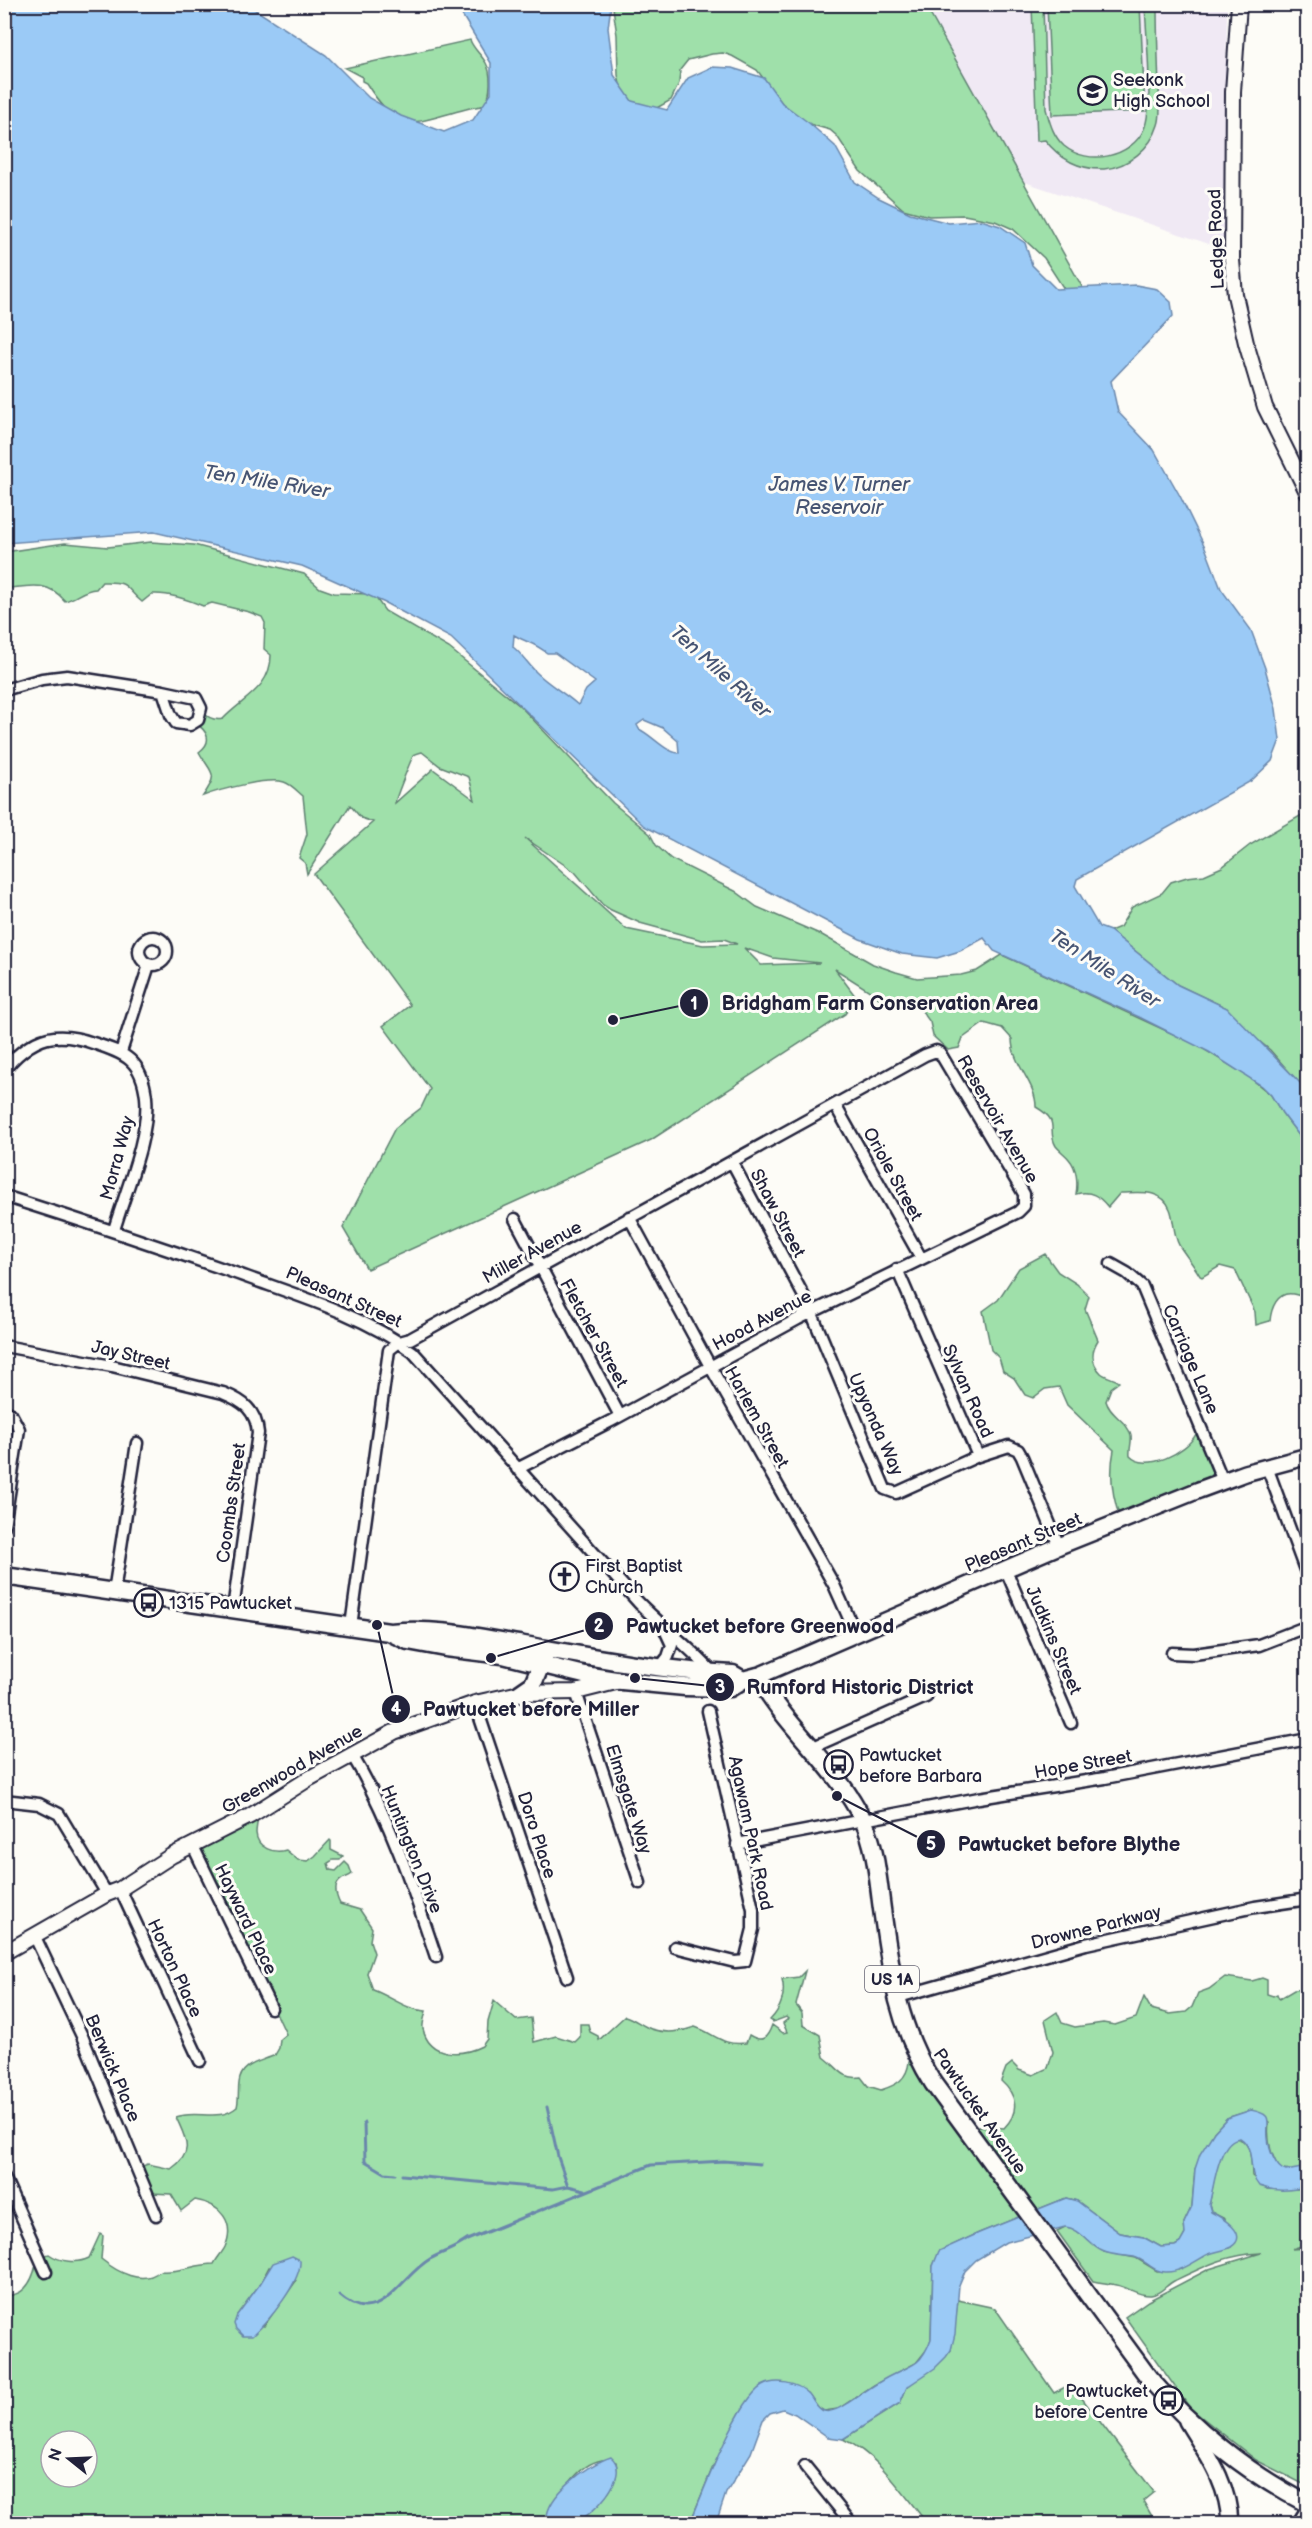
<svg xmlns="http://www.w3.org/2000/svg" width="1312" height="2528" viewBox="0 0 1312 2528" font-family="'Balsamiq Sans',sans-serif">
  <rect width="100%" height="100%" fill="#fdfcf7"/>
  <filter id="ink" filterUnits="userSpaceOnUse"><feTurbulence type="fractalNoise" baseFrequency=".0167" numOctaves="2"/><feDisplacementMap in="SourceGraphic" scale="12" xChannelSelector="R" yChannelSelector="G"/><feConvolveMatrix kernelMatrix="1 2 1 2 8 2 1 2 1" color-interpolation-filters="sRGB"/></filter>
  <g filter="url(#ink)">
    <!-- built -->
    <path fill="#f0e9f4" d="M909 5H1227L1224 249 1007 176Z"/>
    <!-- green -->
    <path fill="#9fe0aa" stroke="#608172" stroke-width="1.5" fill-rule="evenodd" d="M627 4 925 5 1085 292 1075 293 1064 289 1044 258 1013 229 995 221 964 215 929 216 903 209 860 171 837 136 830 130 802 122 785 107 757 70 732 56 723 53 712 54 688 60 680 70 679 83 671 100 655 109 632 107 621 89 618 75 617 35 613 8Z
      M1032 5H1043L1046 109C1050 123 1053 136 1064 146 1088 166 1131 158 1144 129 1154 106 1146 33 1145 5H1157C1157 32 1158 60 1159 88 1159 100 1162 114 1158 125 1151 148 1128 167 1104 169 1078 170 1060 159 1045 140L1037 141Z
      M1047 5H1140L1145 111 1052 115Z
      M470 40C474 50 481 54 486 63 492 74 491 95 485 105 479 107 473 107 466 109 414 122 401 138 366 83L362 81V77L345 68Z
      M151 542 194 545 304 574 320 588 334 593 373 594 385 611 449 648 520 706 613 803 650 834 656 845 671 859 735 891 757 907 822 935 873 964 896 972 917 978 961 975 977 971 1002 955 1197 1045 1249 1077 1271 1095 1282 1113 1307 1146V1297C1302 1297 1298 1295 1293 1294 1277 1291 1271 1309 1270 1321L1256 1325 1255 1312 1235 1270 1220 1266 1202 1277 1200 1276C1194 1265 1185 1255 1179 1245 1173 1234 1174 1218 1170 1209 1162 1188 1138 1193 1120 1193L1108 1207C1099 1196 1091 1190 1076 1194 1078 1183 1077 1168 1069 1159 1065 1154 1060 1151 1056 1146 1046 1129 1062 1122 1036 1107 1036 1082 1012 1065 1012 1039L1002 1028 984 1023 963 1038 959 1048 948 1050 933 1036 930 1022 922 1011 914 1004 898 999 887 1005 873 993 835 969 856 997 845 1014 651 1140 367 1269 343 1228 395 1128 421 1108 430 1089 383 1026 410 1005 314 874 373 822 361 818 350 805 307 874 305 863 299 858 307 834 303 796C297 791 291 784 284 782 267 777 219 790 203 796 220 772 211 774 199 752 213 742 208 731 195 723L203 712C208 718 214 721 223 719 243 698 271 688 271 655L264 649 265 623 262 617 249 612 212 603 203 606C187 599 169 593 152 594L142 602C124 587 130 581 102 582L96 589C82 590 77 598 65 601 49 582 34 585 11 588L5 598V552L65 543 108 547ZM422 752 440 766 469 777 475 800 433 769 395 803C395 799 411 760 413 756 416 753 418 753 422 752ZM525 838 575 872 602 904 611 910 640 923 702 940 724 939 737 944 703 945 626 929ZM744 948 773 958 820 963 761 965Z
      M1307 812V1092L1270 1050 1243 1028 1227 1008 1178 985 1110 931 1120 927 1132 907 1162 893 1171 882 1187 877 1204 875 1222 867 1250 845Z
      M1045 1254 1058 1272 1077 1284 1089 1296 1085 1309 1098 1340C1091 1351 1091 1363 1101 1373 1105 1377 1114 1378 1119 1382L1111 1388 1106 1401C1110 1416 1128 1421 1131 1436 1132 1443 1129 1449 1130 1456 1146 1473 1187 1452 1196 1434L1206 1433 1224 1479 1120 1518C1112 1496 1109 1474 1114 1450L1067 1405 1059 1387 1045 1389 1033 1398 1025 1395 1014 1378 1003 1371 999 1358 991 1350 983 1311 998 1300 1019 1268Z
      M257 1818C258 1823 256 1827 256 1833 257 1848 274 1854 286 1850L298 1860 308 1861 315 1856 330 1840 331 1841V1850L343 1856 340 1860H333L328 1863 330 1870 336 1871 345 1862 349 1866 352 1874C349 1877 345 1877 342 1879 332 1885 336 1896 340 1904L360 1910 372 1928 370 1941 374 1953 367 1973 373 1990C392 1997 406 2010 426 2011 425 2016 422 2024 423 2029 429 2058 462 2056 482 2046L487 2039 488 2022 494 2001 516 2020 531 2018 534 2042 556 2036 575 2042 580 2037V2024H588L590 2032 598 2036 599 2040 625 2016C635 2019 642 2026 651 2029 665 2034 682 2032 695 2027 716 2034 721 2046 746 2043L749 2035C762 2043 767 2039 772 2025L783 2033 787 2032 783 2023 788 2019 786 2017 773 2022 770 2020C781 2009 786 1994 782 1979L799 1977 805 1971 796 2005 802 2013 803 2025 820 2035 824 2057C838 2067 842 2080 861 2077L868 2086 881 2090C897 2085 907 2079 909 2062L920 2057 972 2130 978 2126 1004 2128C1020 2112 1017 2095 1001 2081L1006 2068 1012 2063 1019 2070 1033 2075 1048 2068 1053 2052 1045 2020 1057 2012 1062 2023 1075 2027 1103 2023 1115 2025 1136 2018 1144 1997 1151 2009 1170 2014 1186 2012 1192 2007 1198 1993 1209 1989 1225 1977 1252 1981 1262 1978 1267 1980V1994L1273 1996 1277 1994 1279 1999 1294 1990 1307 1989V2087L1300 2102 1301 2119 1307 2126V2167L1294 2171 1281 2170C1270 2156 1267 2140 1269 2122L1252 2110 1227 2118 1214 2132 1195 2169 1192 2206 1184 2223 1185 2234 1180 2243 1175 2246 1161 2247 1143 2237 1120 2233 1077 2201 1066 2198 979 2233 940 2251 933 2266 931 2339 928 2348 916 2363 874 2385 838 2409 824 2411 818 2407 808 2393 740 2413 712 2469 690 2523H571C592 2512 622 2489 616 2462 612 2461 606 2460 602 2460 576 2464 557 2500 546 2520L547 2523 5 2524V2295C24 2297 32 2282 36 2265L43 2260 42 2256 49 2254C60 2262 77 2264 89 2258L100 2234 103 2236 101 2259C117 2272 142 2286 160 2271 179 2273 195 2264 214 2264 217 2258 222 2253 225 2247 236 2222 220 2204 195 2200L181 2211 171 2194 151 2193 140 2167 148 2164 171 2169C196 2152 185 2138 176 2117 197 2109 218 2123 237 2107 239 2099 238 2091 239 2083 241 2063 261 2062 275 2055L279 2048 280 2039 286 2034 198 1846ZM269 2267 296 2281 264 2326 237 2315 260 2284ZM51 2441H87V2477H51Z
      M1233 2138C1253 2138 1251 2161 1252 2176L1267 2189H1297L1307 2186V2244L1292 2249 1307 2248V2486L1256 2460 1190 2408 1125 2317 1148 2301 1209 2269 1261 2253C1228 2254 1203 2267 1174 2281 1166 2285 1161 2294 1151 2295 1138 2296 1128 2287 1116 2285 1108 2283 1101 2283 1093 2281L1057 2231 1065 2227 1073 2228 1104 2252 1136 2258 1157 2271 1178 2270 1210 2253 1231 2247 1225 2219 1211 2212 1209 2205C1214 2185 1215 2152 1233 2138Z
      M958 2300 995 2308 1054 2393 1071 2384 1154 2492 1143 2501 1156 2523H927C902 2493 880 2456 843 2439L900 2403 907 2387 951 2350Z"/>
    <!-- water -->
    <path fill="#9bcaf6" stroke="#6b87ab" stroke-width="1.5" fill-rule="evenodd" d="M5 4 248 5 326 55 369 98 401 116 444 132 473 120 491 93V63L456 5H611L608 28 614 75 632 101 667 110 688 78 712 67 732 68 764 78 782 103 809 123 835 146 855 182 879 198 910 213 949 223 981 220 1000 226 1025 243 1032 265 1056 289 1136 285 1157 289 1171 302 1173 316 1111 381 1118 412 1154 450 1180 496 1205 547 1221 589 1251 630 1265 668 1276 709 1280 740 1272 761 1251 781 1077 879 1075 886 1099 927 1110 931 1178 985 1227 1008 1304 1087 1307 1092V1146L1282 1113 1271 1095 1262 1086 1209 1052 1139 1017 994 951 984 938 960 951 937 958 902 954 860 939 644 826 451 638 385 603 302 566 154 532 5 543ZM514 635C527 643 533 642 547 653H555L595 682 586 690 578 705C565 693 549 685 536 672 528 664 522 654 513 647ZM644 720 663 728 678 741 679 753C665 752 653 736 639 729L637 725Z
      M1251 2110C1275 2115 1266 2120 1268 2138 1269 2149 1275 2168 1286 2171L1307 2167V2186C1292 2191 1275 2192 1259 2186 1246 2172 1257 2149 1240 2138 1218 2139 1214 2188 1209 2205L1211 2212C1221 2217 1251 2234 1231 2247 1224 2251 1216 2251 1209 2254 1196 2260 1182 2272 1167 2272 1154 2273 1146 2260 1134 2257 1124 2255 1112 2256 1102 2251 1089 2245 1080 2228 1065 2227L1006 2242 976 2260 965 2271 959 2285 955 2334 951 2350 946 2357 935 2368 907 2387 900 2403 843 2439 828 2437 795 2414 783 2409 770 2413 763 2420 751 2453 726 2493 716 2523 690 2524C702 2494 737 2401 762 2386 776 2378 798 2383 809 2394 814 2400 817 2409 824 2411 831 2413 840 2408 846 2404 860 2395 873 2385 888 2377 897 2372 909 2368 917 2362 924 2356 928 2347 931 2339L933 2266 939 2251 979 2233 1066 2198 1077 2201 1120 2233 1143 2237 1161 2247 1175 2246 1180 2243 1185 2234 1184 2223 1192 2206 1195 2169 1200 2154 1214 2132 1227 2118Z
      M292 2256 300 2260C302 2281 268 2322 252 2336H243L236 2329 234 2324 237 2315 260 2284 273 2263Z
      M611 2457C633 2475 591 2519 571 2524 563 2525 554 2524 547 2523 543 2497 588 2464 611 2457Z"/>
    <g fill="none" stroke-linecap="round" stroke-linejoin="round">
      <!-- stream -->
      <path stroke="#6b87ab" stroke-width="3" d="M547 2107 558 2157 568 2186
        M364 2123 365 2161 385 2173 395 2174
        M402 2175 553 2189 568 2186 585 2190
        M339 2295C379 2331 400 2276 430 2259 442 2252 455 2249 467 2240L651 2165 724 2161 760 2164"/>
      <defs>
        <path id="minor" d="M4 690 42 679 67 676 163 691
          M163 691 196 698 201 708 198 720 190 725 176 723 171 715Z
          M139 951a14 14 0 1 1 28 0a14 14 0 1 1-28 0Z
          M121 1052 149 965
          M4 1071C13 1057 31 1042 48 1038 63 1035 79 1038 93 1043 125 1053 142 1060 146 1097 150 1136 125 1192 114 1230
          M835 1105 921 1258
          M732 1162 808 1304 885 1489 896 1493 978 1456 1009 1446 1018 1450 1022 1457 1059 1546
          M4 1196C83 1221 161 1247 238 1274 298 1296 361 1314 413 1352L638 1602C662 1627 690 1647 713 1673
          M629 1217 710 1366 834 1585 856 1634
          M515 1219 620 1416
          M1111 1264 1127 1273 1142 1286 1223 1481
          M897 1269 978 1456
          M4 1346 112 1366 223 1393C243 1401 256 1410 258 1433L233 1609
          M4 1410 11 1414 19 1429 4 1526
          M1267 1467 1308 1578
          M1006 1570 1071 1723
          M114 1592 137 1443
          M351 1626 389 1350 399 1342 410 1339 925 1055 936 1051 940 1053 1024 1194V1206L1018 1212 798 1319 611 1421 517 1469
          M1172 1653 1194 1654 1259 1645 1308 1626
          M660 1667 668 1657 672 1645 666 1632
          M576 1692 640 1883
          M475 1703 567 1977
          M811 1748 926 1697
          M352 1755C390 1818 413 1888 436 1957
          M4 1800 39 1804 59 1814 107 1894
          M192 1844 271 2008
          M737 1844 979 1798 1105 1778 1308 1739
          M120 1889 200 2061
          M35 1937 82 2036 156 2215
          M675 1947 735 1962 745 1961 753 1929V1909L708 1711
          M895 1998 1086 1944 1255 1907 1308 1899
          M4 2177 46 2272
          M805 2466 852 2524"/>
        <path id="tertiary" d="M1239 4 1233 92 1232 260 1235 295 1246 343 1265 407 1308 494
          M4 1953 107 1894 120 1889 171 1856 250 1816 310 1778 394 1732 475 1703 520 1693 576 1692 620 1681"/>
        <path id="secondary" d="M758 1676 1059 1546 1199 1490 1245 1473 1308 1456
          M1187 2421C1207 2454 1229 2484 1230 2524
          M1299 2524 1308 2510"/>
        <path id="primary" d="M4 1576 389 1632 408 1641 446 1648 503 1655 584 1675 622 1681 685 1687 730 1688 743 1680 758 1676C786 1728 837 1766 863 1820 876 1847 878 1880 882 1909 891 1974 898 2027 933 2083L1149 2378C1192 2428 1248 2474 1308 2504
          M391 1632C435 1627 481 1638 524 1645 592 1657 663 1671 733 1674L743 1680
          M520 1693 533 1684 545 1655"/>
      </defs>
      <!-- minor casing -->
      <use href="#minor" stroke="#22223b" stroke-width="15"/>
      <!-- tertiary casing -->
      <use href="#tertiary" stroke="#22223b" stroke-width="18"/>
      <!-- secondary casing -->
      <use href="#secondary" stroke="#22223b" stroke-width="20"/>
      <!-- primary casing -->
      <use href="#primary" stroke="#22223b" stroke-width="21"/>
      <!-- minor -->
      <use href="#minor" stroke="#fdfcf7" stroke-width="10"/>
      <!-- tertiary -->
      <use href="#tertiary" stroke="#fdfcf7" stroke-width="14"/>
      <!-- secondary -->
      <use href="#secondary" stroke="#fdfcf7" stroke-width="15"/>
      <!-- primary -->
      <use href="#primary" stroke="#fdfcf7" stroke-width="16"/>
    </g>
  </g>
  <!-- icons -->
  <defs>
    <symbol id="school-ring" viewBox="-11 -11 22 22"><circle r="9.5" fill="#fdfcf7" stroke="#22223b" stroke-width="1.5"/><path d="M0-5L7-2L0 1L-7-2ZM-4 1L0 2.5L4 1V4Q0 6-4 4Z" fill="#22223b"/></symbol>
    <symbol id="church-ring" viewBox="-11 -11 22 22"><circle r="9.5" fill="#fdfcf7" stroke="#22223b" stroke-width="1.5"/><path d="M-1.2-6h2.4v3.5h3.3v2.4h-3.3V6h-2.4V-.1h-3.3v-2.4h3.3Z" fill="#22223b"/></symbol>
    <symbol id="bus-ring" viewBox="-11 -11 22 22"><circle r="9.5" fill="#fdfcf7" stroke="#22223b" stroke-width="1.5"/><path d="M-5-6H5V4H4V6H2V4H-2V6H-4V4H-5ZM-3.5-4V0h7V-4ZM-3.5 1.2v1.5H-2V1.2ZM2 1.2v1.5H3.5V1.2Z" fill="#22223b"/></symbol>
  </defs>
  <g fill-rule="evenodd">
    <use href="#school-ring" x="1076" y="74" width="33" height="33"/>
    <use href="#church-ring" x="548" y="1560" width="33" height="33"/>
    <use href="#bus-ring" x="132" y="1586" width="33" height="33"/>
    <use href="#bus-ring" x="822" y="1748" width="33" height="33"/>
    <use href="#bus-ring" x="1152" y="2384" width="33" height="33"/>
  </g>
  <g text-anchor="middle" stroke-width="6" stroke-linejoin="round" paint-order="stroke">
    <!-- shield labels -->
    <rect fill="#fdfcf7" stroke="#646373" stroke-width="1.5" x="865" y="1966" width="54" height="26" rx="4.5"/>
    <g font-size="16" font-weight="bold" fill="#22223b">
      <text x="892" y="1985">US 1A</text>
    </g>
    <!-- poi labels -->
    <g font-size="18" fill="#22223b" stroke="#fdfcf7" text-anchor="start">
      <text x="1113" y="86">Seekonk<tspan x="1113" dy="21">High School</tspan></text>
      <text x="585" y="1572">First Baptist<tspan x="585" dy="21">Church</tspan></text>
      <text x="169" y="1609">1315 Pawtucket</text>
      <text x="859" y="1761">Pawtucket<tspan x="859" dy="21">before Barbara</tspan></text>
      <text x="1148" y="2397" text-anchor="end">Pawtucket<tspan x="1148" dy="21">before Centre</tspan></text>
    </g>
    <!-- street labels -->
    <g font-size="18" fill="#22223b" stroke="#fdfcf7">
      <text transform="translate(1216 239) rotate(-92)" y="6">Ledge Road</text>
      <text transform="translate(998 1119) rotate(60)" y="6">Reservoir Avenue</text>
      <text transform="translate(117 1158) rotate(-75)" y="6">Morra Way</text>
      <text transform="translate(893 1174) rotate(61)" y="6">Oriole Street</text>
      <text transform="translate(778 1213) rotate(62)" y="6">Shaw Street</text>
      <text transform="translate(532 1252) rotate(-29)" y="6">Miller Avenue</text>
      <text transform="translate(344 1297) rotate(24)" y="6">Pleasant Street</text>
      <text transform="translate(762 1320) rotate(-28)" y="6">Hood Avenue</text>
      <text transform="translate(594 1333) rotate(61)" y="6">Fletcher Street</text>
      <text transform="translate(131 1355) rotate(13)" y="6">Jay Street</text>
      <text transform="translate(1191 1359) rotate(67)" y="6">Carriage Lane</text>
      <text transform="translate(968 1391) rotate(66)" y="6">Sylvan Road</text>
      <text transform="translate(757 1417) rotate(61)" y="6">Harlem Street</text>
      <text transform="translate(876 1424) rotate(66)" y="6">Upyonda Way</text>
      <text transform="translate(231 1503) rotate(-82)" y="6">Coombs Street</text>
      <text transform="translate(1023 1542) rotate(-23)" y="6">Pleasant Street</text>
      <text transform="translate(1054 1640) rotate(67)" y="6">Judkins Street</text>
      <text transform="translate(1083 1764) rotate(-10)" y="6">Hope Street</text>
      <text transform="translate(292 1769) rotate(-30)" y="6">Greenwood Avenue</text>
      <text transform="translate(629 1799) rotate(72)" y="6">Elmsgate Way</text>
      <text transform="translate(751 1833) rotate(78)" y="6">Agawam Park Road</text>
      <text transform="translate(537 1835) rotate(72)" y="6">Doro Place</text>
      <text transform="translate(412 1849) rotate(68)" y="6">Huntington Drive</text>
      <text transform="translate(246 1919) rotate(64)" y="6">Hayward Place</text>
      <text transform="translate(1096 1927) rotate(-14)" y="6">Drowne Parkway</text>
      <text transform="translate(175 1968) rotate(65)" y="6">Horton Place</text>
      <text transform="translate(113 2068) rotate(67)" y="6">Berwick Place</text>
      <text transform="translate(980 2111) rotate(55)" y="6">Pawtucket Avenue</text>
    </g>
    <!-- water labels -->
    <g font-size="20" font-style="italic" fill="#465473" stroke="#fdfcf7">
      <text transform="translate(267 481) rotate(9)" y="7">Ten Mile River</text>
      <text x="839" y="491">James V. Turner<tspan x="839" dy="23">Reservoir</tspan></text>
      <text transform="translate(721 671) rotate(42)" y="7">Ten Mile River</text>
      <text transform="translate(1105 968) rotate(33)" y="7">Ten Mile River</text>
    </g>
  </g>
  <!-- callouts -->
  <path fill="none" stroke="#22223b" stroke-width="2" d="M613 1020L694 1003M491 1658L599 1626M635 1678L720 1687M377 1625L396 1709M837 1796L931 1844"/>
  <g fill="#22223b" stroke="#fdfcf7" stroke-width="2">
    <circle cx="613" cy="1020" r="6"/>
    <circle cx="491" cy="1658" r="6"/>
    <circle cx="635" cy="1678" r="6"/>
    <circle cx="377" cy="1625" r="6"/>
    <circle cx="837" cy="1796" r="6"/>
    <circle cx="694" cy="1003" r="15"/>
    <circle cx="599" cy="1626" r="15"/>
    <circle cx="720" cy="1687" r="15"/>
    <circle cx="396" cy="1709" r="15"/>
    <circle cx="931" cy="1844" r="15"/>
  </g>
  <g font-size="18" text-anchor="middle" font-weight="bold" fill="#fff">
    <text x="694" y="1010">1</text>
    <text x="599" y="1632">2</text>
    <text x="720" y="1693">3</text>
    <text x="396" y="1715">4</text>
    <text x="931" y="1850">5</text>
  </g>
  <g font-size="20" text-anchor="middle" font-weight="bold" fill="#22223b" stroke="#fdfcf7" stroke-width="6" stroke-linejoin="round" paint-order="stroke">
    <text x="880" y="1010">Bridgham Farm Conservation Area</text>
    <text x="760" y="1633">Pawtucket before Greenwood</text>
    <text x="860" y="1694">Rumford Historic District</text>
    <text x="531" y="1716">Pawtucket before Miller</text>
    <text x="1069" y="1851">Pawtucket before Blythe</text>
  </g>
  <!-- margin -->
  <rect width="1312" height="2528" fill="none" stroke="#fdfcf7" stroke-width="24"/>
  <rect x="12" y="12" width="1288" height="2504" fill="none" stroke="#22223b" stroke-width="2" filter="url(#ink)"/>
  <!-- north arrow -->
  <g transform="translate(69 2459) rotate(288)"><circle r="28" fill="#fdfcf7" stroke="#a5a5ac" stroke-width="1.5"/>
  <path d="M0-4.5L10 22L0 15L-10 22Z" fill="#22223b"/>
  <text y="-9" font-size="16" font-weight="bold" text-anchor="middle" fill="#22223b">N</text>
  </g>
</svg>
